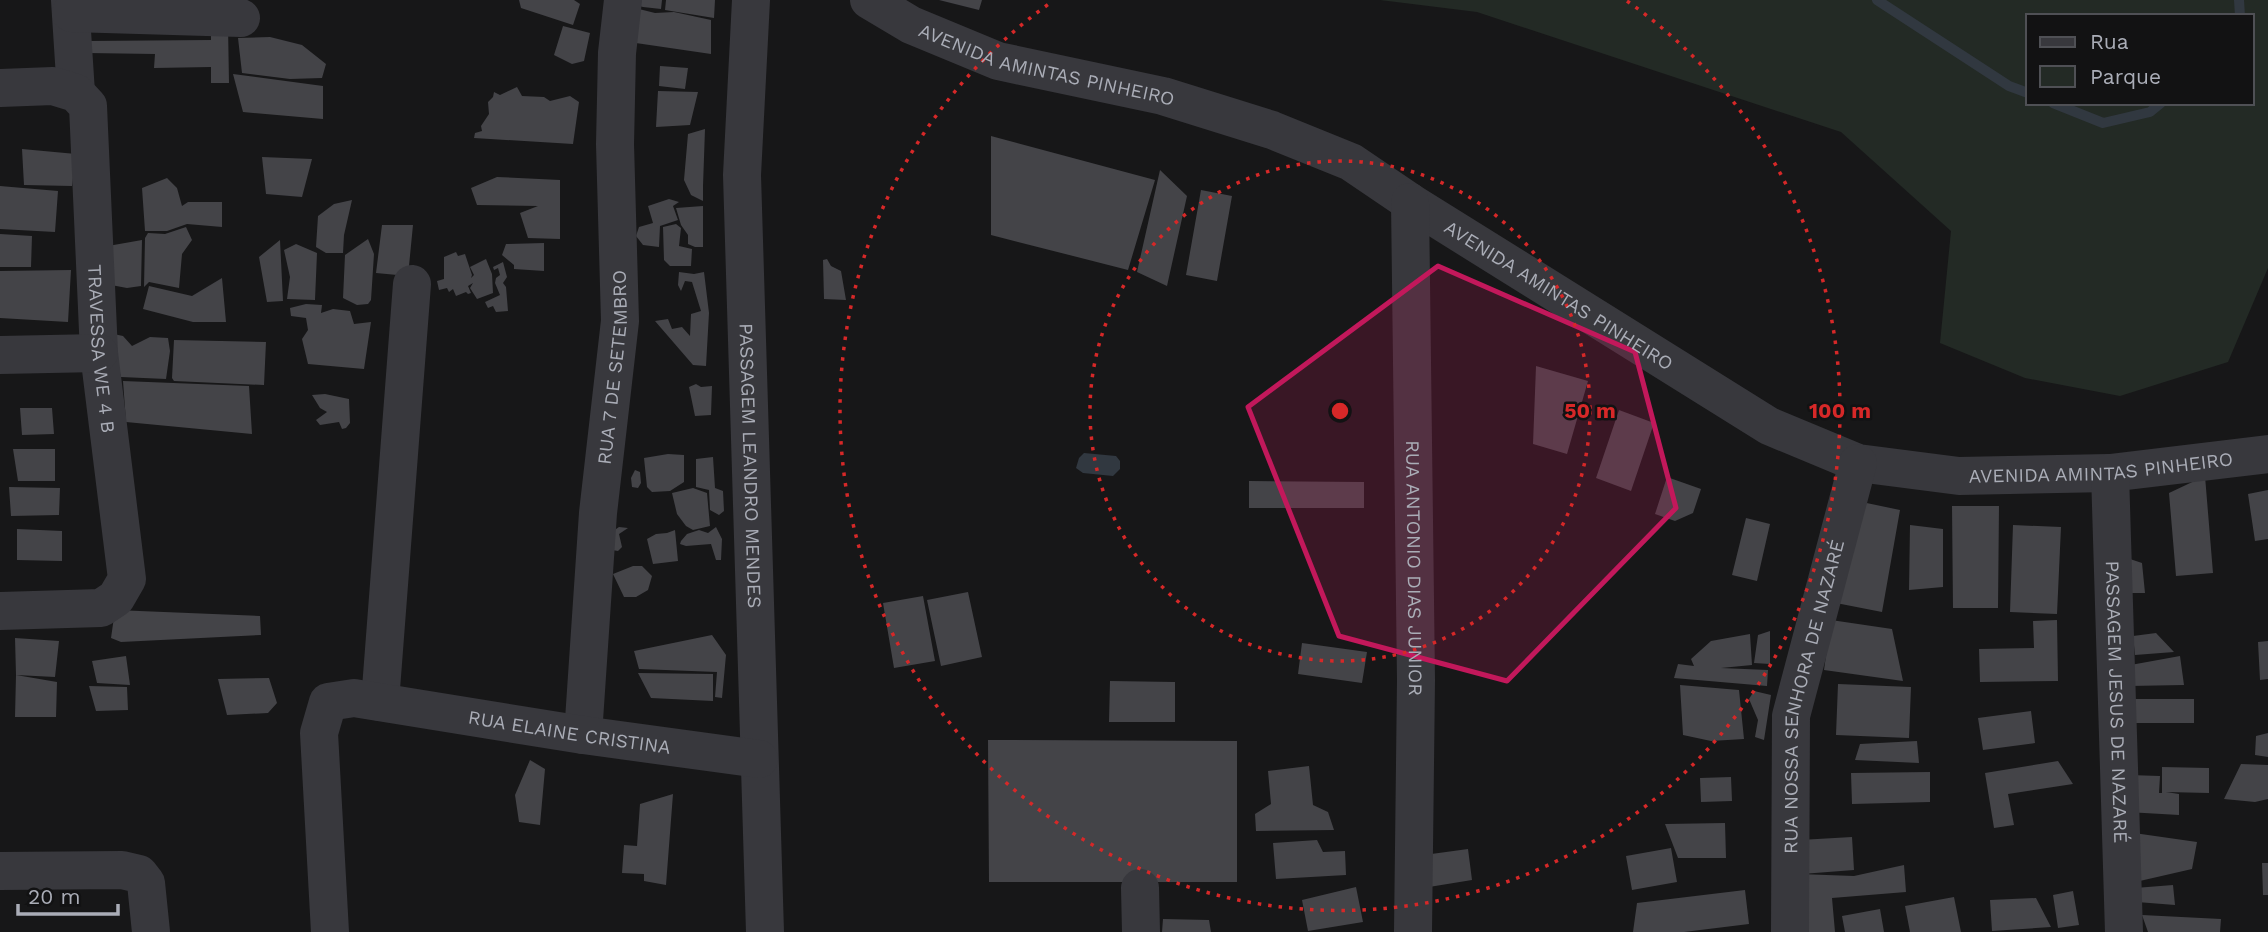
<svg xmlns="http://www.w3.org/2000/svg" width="2268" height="932" viewBox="0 0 2268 932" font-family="'Work Sans',sans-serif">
  <rect width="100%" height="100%" fill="#171718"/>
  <!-- green -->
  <path fill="#232a25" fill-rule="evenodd" d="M1380 0H2268V268L2228 362 2120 396 2025 378 1940 343 1951 231 1841 132 1477 12ZM2028 16H2252V103H2028Z"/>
  <!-- water -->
  <path fill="#313840" d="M1084 453 1116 456 1120 461V469L1113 476 1083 473 1076 468 1079 458Z"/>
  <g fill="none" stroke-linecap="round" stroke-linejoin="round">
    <!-- stream -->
    <path stroke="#313840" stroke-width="10" d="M1877 0 2009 86 2028 93
      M2239 0 2240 16
      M2053 103 2103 123 2150 112 2161 103"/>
  </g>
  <!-- building -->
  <path fill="#444448" d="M519 0H574L580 4 573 25 521 8Z
    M635 0H662L661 9 643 7 636 5Z
    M666 0H715L714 18 665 10Z
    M939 0H982L979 10Z
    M635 8 655 13 674 12 711 20V54L629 42Z
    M211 25H228L229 83H211V67L154 68 155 54 87 53V41L211 40Z
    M563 26 590 33 584 61 572 64 554 55Z
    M270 37 302 45 326 64 322 78 290 79 242 73 238 38Z
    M660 66 688 68 685 89 659 86Z
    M233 74 323 86V119L243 112Z
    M517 87 522 96 544 97 550 101 570 96 579 102 573 144 474 138 475 133 482 131 481 126 489 114 488 102 493 97 494 92 500 95Z
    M658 91 698 92 690 125 656 127Z
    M705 129 703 186V201L691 195 684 180 688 134Z
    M991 136 1155 180 1128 270 991 235Z
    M22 149 76 154 72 186 24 185Z
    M262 157 312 159 302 197 266 194Z
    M1160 170 1187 196 1167 286 1137 272Z
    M497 177 560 180V239L528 238 520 213 538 206 477 205 471 188Z
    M167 178 177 188 182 206 188 202H222V227L187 224 167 231H145L142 188Z
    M0 186 58 191 55 232 0 229Z
    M1201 190 1232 196 1217 281 1186 275Z
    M669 199 679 202 673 206 678 220 660 226 659 247 643 245 636 236 639 227 653 223 648 206Z
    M352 200 344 235 343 253H326L316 247 318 216 334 204Z
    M703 206V247H695L688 244V235L681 225 676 208Z
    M676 224 681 228 679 246 692 249 691 266H670L664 260 663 227Z
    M382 225H413L408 276 376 273Z
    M186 227 192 240 182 254 179 288 149 282 144 287 145 238 148 233 165 234Z
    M0 234 32 236 31 267H0Z
    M368 239 374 254 371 300 368 304 357 305 343 298 345 255Z
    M142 240 141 286 127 288 111 285 108 246Z
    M280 240 283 301 267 302 259 257Z
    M544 243V271L514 269V265L502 255 506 244Z
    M296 244 317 253 315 300 287 299 290 277 284 250Z
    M456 252 458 256 465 254 472 275 471 278 474 275 470 267 486 259 492 274 493 293 477 299 470 288 473 283 468 286 471 293 468 294 466 292 456 296 453 289 449 292 447 288 439 290 437 281 444 279V257Z
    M827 259 831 266 841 271 846 300 824 299 823 260Z
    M503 262 507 277 503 283 506 287 508 311 496 312 493 306 488 308 485 302 500 295 495 283 496 278 500 275 498 268 494 270 493 267Z
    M71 270 68 322 0 318V271Z
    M679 272 694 274 704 272 709 313 706 366 693 365 655 321 668 319 672 329 682 327 690 336 691 314 701 311 692 282 685 281 681 291 678 285Z
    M222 278 226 322H193L143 309 149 286 192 296Z
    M306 304 322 305 321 313 333 309 350 311 354 324 371 322 364 369 308 364 302 339 308 330 306 318 291 316 290 308Z
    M109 333 123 336 132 346 150 337 168 338 170 351 166 379 121 377Z
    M174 340 266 342 264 385 174 381 172 378Z
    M1536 366 1588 381 1567 454 1533 444Z
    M123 381 249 386 252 434 126 422Z
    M696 384 701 387 712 386 711 415 695 416 689 387Z
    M325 394 349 399 350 423 346 428 342 429 339 422 320 425 316 420 327 412 320 408 312 395Z
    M20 408H52L54 434 22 435Z
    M1619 410 1654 423 1631 491 1596 478Z
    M13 449H55V481H18Z
    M668 454 684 455V482L670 491 652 492 647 487 644 458Z
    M713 457 715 488 723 491 724 511 719 515 710 510 709 490 696 487V459Z
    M635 470 640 472 641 483 638 488 632 487 631 478Z
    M2205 476 2213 573 2176 576 2169 493Z
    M1667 477 1701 489 1693 513 1675 521 1655 514Z
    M1249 481 1364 482V508H1249Z
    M9 487 60 488 59 515 11 516Z
    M693 488 707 493 710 526 693 530 686 526 677 514 672 493Z
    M2268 490V539L2255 541 2248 494Z
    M1857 501 1900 510 1882 612 1836 603Z
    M1952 506H1999L1998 608H1953Z
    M1746 518 1770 524 1757 581 1732 575Z
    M1910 525 1943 529V587L1909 590Z
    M2013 525 2061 527 2057 614 2010 612Z
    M619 527 628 528 619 534 622 547 618 551 612 550 610 533Z
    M716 527 722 539 721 560H716L711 544 686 546 680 544 681 541 687 534 699 530 708 533Z
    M17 529 62 531V561L17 560Z
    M675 530 678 561 653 564 647 539 656 534 667 533Z
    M2130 559 2142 563 2145 593H2127Z
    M633 566H642L652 576 648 590 636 597H624L613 574Z
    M968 592 982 657 941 666 927 600Z
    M923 596 935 661 894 668 883 603Z
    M115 610 260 616 261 635 121 642 111 638Z
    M1831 620 1892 629 1903 681 1824 670Z
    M2057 620 2058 681 1980 682 1979 649 2034 648 2033 621Z
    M1770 631V664L1754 663 1758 635Z
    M2156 633 2174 652 2135 655 2133 636Z
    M1750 634 1752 665 1721 668 1768 670 1767 686 1674 678 1678 664 1694 666 1691 659 1711 641Z
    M712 635 726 655 722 698 715 697 717 672 639 669 634 651Z
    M15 638 59 641 55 677 16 675Z
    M2268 641V679L2260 680 2258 642Z
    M1302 643 1367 652 1362 683 1298 674Z
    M126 656 130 685 97 683 92 661Z
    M2180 656 2184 685 2129 686 2125 666Z
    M638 673 713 674V701L651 698Z
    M16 675 57 682 56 717H15Z
    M269 678 277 703 268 713 227 715 218 679Z
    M1110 681 1175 682V722H1109Z
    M1838 684 1911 687 1909 738 1836 735Z
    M1680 685 1739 690 1744 739 1711 741 1683 735Z
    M89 686 127 687 128 710 96 711Z
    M1754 691 1771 695 1764 740 1755 737 1758 720 1749 699Z
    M2126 699H2194V723H2126Z
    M2031 711 2035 743 1983 750 1978 718Z
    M2268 733V757L2255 755 2256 736Z
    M988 740 1237 741V882H989Z
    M1917 741 1919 763 1855 760 1860 744Z
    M530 760 545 769 540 825 519 822 515 795Z
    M2058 761 2073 784 2008 794 2014 825 1994 828 1985 773Z
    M2241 764 2268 765V799L2255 802 2224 799Z
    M1309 766 1313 805 1328 812 1334 830 1256 831 1255 814 1271 804 1268 771Z
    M2162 767 2209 768V793L2166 792 2179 794V815L2127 812 2129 775 2160 776 2159 793H2162Z
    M1930 772V802L1852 804 1851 773Z
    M1731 777 1732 801 1701 802 1700 778Z
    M673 794 666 885 644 881V874L622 873 624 845 637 846 640 804Z
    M1725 823 1726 858H1678L1665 824Z
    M2134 833 2197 842 2192 869 2131 883Z
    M1852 837 1854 870 1802 874 1800 840Z
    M1317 840 1323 852 1345 851 1346 875 1276 879 1273 843Z
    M1671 848 1677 882 1632 890 1626 856Z
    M1468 849 1472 880 1429 887 1424 855Z
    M2262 863H2268V895H2263Z
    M1904 865 1906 892 1832 898 1835 932H1804L1799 874 1854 876Z
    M2173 885 2175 905 2137 902 2135 888Z
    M1356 887 1363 922 1308 931 1302 900Z
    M1745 890 1749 924 1684 932H1633L1637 903Z
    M2073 891 2079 925 2058 928 2053 895Z
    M1954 897 1961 932H1910L1905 906Z
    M2036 898 2051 927 1992 931 1990 900Z
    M1880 909 1884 932H1845L1842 916Z
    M2142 915 2221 919 2220 932H2148Z
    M1163 919 1209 920 1211 932H1162Z"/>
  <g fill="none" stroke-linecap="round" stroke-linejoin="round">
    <!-- minor -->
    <g stroke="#38383d" stroke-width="38">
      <path d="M70 0 76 93"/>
      <path id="s1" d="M751 0 742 175 765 932"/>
      <path id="s2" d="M869 0 911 25 998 61 1163 96 1272 130 1351 162 1410 202 1769 426 1858 463 1959 476 2110 473 2268 454"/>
      <path d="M71 13 241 18"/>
      <path id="s3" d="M0 88 53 86 76 93 88 106 99 353 127 579 116 598 101 608 0 611"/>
      <path id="s4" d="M1410 202 1416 680 1413 932"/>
      <path d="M0 355 99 353"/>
      <path id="s5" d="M2110 473 2124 932"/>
      <path d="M380 702 412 284"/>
      <path id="s6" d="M583 735 598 513 620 321 615 144 617 53 623 0"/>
      <path d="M0 871 122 870 139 874 146 883 151 932"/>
      <path d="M1140 888 1141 932"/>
      <path id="s7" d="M330 932 319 733 328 702 354 698 583 735 759 759"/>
      <path id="s8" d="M1790 932 1791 716 1858 463"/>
    </g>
  </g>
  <!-- marked area -->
  <path fill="#c2185b" fill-opacity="0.2" stroke="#c2185b" stroke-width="5" stroke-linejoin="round" d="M1438 266 1635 352 1676 508 1507 681 1339 636 1248 407Z"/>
  <!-- distance rings -->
  <g fill="none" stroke="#d62828" stroke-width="3.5" stroke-dasharray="3.5 7">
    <circle cx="1340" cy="411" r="250"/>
    <path d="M1627 1A500 500 0 1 1 1053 1"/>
  </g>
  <g text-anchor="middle" stroke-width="5" stroke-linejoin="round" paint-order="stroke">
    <!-- street labels -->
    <g font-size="19" fill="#aaadb7" stroke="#121213">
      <text dy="7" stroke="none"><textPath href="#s2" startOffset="191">AVENIDA AMINTAS PINHEIRO</textPath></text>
      <text dy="7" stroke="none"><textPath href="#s2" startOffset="758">AVENIDA AMINTAS PINHEIRO</textPath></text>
      <text dy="7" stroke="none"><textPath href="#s3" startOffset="338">TRAVESSA WE 4 B</textPath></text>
      <text dy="7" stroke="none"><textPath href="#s6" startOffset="369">RUA 7 DE SETEMBRO</textPath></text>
      <text dy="7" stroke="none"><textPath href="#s1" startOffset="466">PASSAGEM LEANDRO MENDES</textPath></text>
      <text dy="7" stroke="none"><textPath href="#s2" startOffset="1346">AVENIDA AMINTAS PINHEIRO</textPath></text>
      <text dy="7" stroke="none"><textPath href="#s4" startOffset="366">RUA ANTONIO DIAS JUNIOR</textPath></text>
      <text dy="7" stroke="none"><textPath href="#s8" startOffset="238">RUA NOSSA SENHORA DE NAZARÉ</textPath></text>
      <text dy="7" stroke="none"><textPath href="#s5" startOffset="229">PASSAGEM JESUS DE NAZARÉ</textPath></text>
      <text dy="7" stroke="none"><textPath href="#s7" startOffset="476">RUA ELAINE CRISTINA</textPath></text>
    </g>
  </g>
  <circle cx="1340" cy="411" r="10" fill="#d62828" stroke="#121213" stroke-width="3.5"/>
  <g font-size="21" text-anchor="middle" font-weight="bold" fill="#d62828" stroke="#121213" stroke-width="5" stroke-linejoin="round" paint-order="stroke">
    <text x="1590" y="418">50 m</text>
    <text x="1840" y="418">100 m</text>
  </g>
  <!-- legend -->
  <rect x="2026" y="14" width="228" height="91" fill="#121213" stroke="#4f5055" stroke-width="2"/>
  <rect x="2040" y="37" width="35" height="10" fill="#38383d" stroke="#4f5055" stroke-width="2"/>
  <text x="2090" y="49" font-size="21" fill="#aaadb7">Rua</text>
  <rect x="2040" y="66" width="35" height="21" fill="#232a25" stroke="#4f5055" stroke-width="2"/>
  <text x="2090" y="84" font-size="21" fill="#aaadb7">Parque</text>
  <!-- scale -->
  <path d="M18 904v10h100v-10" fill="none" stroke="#aaadb7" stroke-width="3.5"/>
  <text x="28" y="904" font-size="21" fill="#aaadb7" stroke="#121213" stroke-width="5" paint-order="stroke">20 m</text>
</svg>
